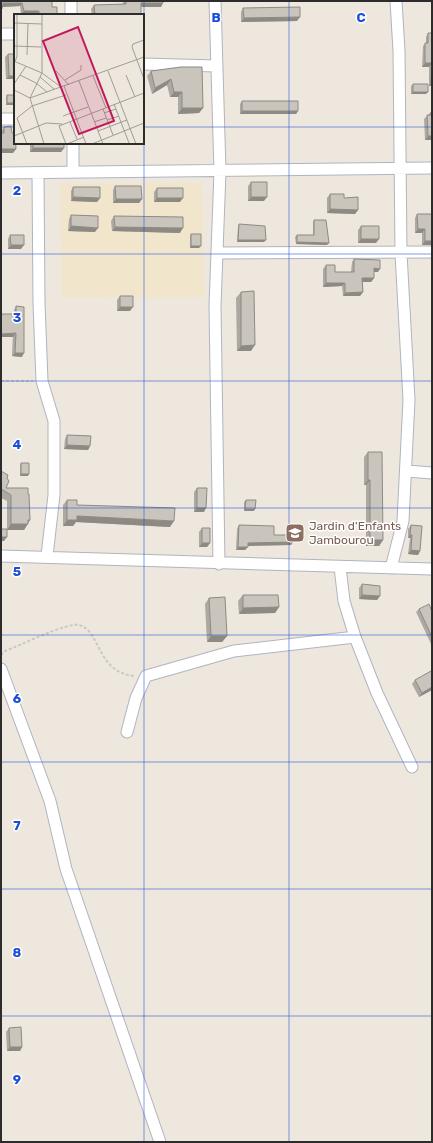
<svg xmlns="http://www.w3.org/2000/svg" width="433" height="1143" viewBox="0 0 433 1143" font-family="Rubik,sans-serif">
  <rect width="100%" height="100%" fill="#eee7dd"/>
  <!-- education -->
  <path fill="#f1e5cc" d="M202 183 204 297 62 298 60 184Z"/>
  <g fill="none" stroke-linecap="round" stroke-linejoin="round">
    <defs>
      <path id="minor" d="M71 1V15
        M215 1 220 171 215 306 219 564
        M1 34H15
        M143 64 216 66
        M1 119H15
        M73 143V172
        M1 173 432 168
        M38 173 39 304 42 381 54 421V495L47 556
        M217 253 432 252
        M407 471 432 473
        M1 556 432 569
        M340 567 344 601 355 637 377 693 412 767
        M391 568 403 521 409 400 401 253 399 51 396 1
        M1 669 50 801 66 869 160 1142
        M127 732 136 698 146 676 234 651 355 637"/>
    </defs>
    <!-- minor casing -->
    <use href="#minor" stroke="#b1b4c0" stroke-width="13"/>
    <!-- path -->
    <path stroke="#c8c8c8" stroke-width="2" stroke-dasharray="3 2" stroke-linecap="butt" d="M1 381H33
      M1 655 5 651C19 646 67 622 79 625 101 630 96 673 135 676"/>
    <!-- minor -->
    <use href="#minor" stroke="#fff" stroke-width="11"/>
  </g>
  <!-- wall -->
  <path fill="#ada9a2" d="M1 1H52V7L57 15 21 14 20 6 3 7Z
    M123 1H163L161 7H141V15H92L91 9 94 5 123 4Z
    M243 8 297 21 241 22V12Z
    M428 33H432V86H429V67H422L423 46 426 43V37Z
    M8 54 15 79H6L5 57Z
    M181 67 203 108 199 113 178 114V97H170L167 85 152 94 147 76 151 71Z
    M413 84 426 94H411V86Z
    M7 95 14 105H6V97Z
    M242 101 298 111 296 114H240V104Z
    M431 112 432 140H425L424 119Z
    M4 127 12 133 16 149 13 153H1V131Z
    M30 143H64V148L61 152H30Z
    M251 182 264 201H248V186Z
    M115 186 142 199 139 203H113V190Z
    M73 187 100 198 97 202 71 201V191Z
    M157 188 180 202H154V192Z
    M330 194 344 198 358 210 355 214 327 213V198Z
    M417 214 432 245H422V233H415V218Z
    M71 215 95 232 68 231 69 219Z
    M114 216 180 233 112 231 111 221Z
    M314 220 327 245 296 244 295 237 297 235H313V222Z
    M239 224 264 242H237L238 226Z
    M361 226 376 243H358V230Z
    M191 234 199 248H190V236Z
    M10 235 21 249H8V239Z
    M354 259 378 272H374V278L371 282H363V292L360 296H343L342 286 323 287V269L326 265 335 272H351L352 262Z
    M241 292 251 351H237L236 298Z
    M120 296 130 311H117V300Z
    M16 306 22 357 12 356 14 310Z
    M67 435 90 446 88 450 64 449 65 439Z
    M368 452 383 540 379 546H366V485H364V457Z
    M21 463 28 476H20V465Z
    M1 471 7 478 6 488 28 523V524L24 530H7L4 541H1V529H7V501L1 498Z
    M197 488 204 512H194V492Z
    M67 500 77 505 170 527 76 522 73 526H63V505Z
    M246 500 254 511H244V502Z
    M239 525 274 535 293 542 291 545 248 546 245 550H236L237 529Z
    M411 525 420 551 418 555 408 554 410 538H408V529Z
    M202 528 210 543 207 547H199V532Z
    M362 584 380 596 377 600 359 599V588Z
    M243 595 279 607 275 613 239 614 238 601Z
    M209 598 227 636 222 642H207L205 604Z
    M419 609 432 612V646L416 612Z
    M432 673V690L419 697 412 684 415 680Z
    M9 1028 22 1047 20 1051H7L6 1032Z"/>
  <!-- shaded-wall -->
  <path fill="#8d8a84" d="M3 3H22L20 6 1 7Z
    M141 3H163L161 7H138Z
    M24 11H39L36 15 21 14Z
    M300 17 297 21 241 22 244 18Z
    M425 63H432L429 67H422Z
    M9 76H15V79H6Z
    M171 79 167 85 152 94 155 88Z
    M431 83H432V86H429Z
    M174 92H182L178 97H170Z
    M413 92H428L426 94H411Z
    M7 103H15V104L14 105H6Z
    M182 108H203L199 113 178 114Z
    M242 111H298L296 114H240Z
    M428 136H432V140H425Z
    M33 148H64L61 152H30Z
    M1 149H16L13 153H1Z
    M73 197 100 198 97 202 71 201Z
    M251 197H267L264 201H248Z
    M157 198H183L180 202H154Z
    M116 199H142L139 203H113Z
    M330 209 358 210 355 214 327 213Z
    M71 226 98 228 95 232 68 231Z
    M115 227 183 228 180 233 112 231Z
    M418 229H425L422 233H415Z
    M361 239H379L376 243H358Z
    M238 240H266L264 242H237Z
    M425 241H432V245H422Z
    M297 242 329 243 327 245 296 244Z
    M11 245H24L21 249H8Z
    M191 246H201L199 248H190Z
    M374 268 380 269 378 272H371Z
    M362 278H374L371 282H360Z
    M326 283H345L342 286 323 287Z
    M363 292 360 296H343L345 293Z
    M120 307H133L130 311H117Z
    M16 333 13 337H1V334Z
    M255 345 251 351H237L241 346Z
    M15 353H24L22 357 12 356Z
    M67 445 90 446 88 450 64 449Z
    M21 474H29L28 476H20Z
    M368 480H370L366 485H364Z
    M197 508H206L204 512H194Z
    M245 509H255L254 511H244Z
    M77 516 174 521 170 527 76 522 73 526H63L67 520Z
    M28 520H30L24 530H7L11 524Z
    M410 535H412L410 538H408Z
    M1 537H7L4 541H1Z
    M370 540H383L379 546H366Z
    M293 542 291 545 245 546 248 543Z
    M202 543H210L207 547H199Z
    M238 547H248L245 550H236Z
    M411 550 420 551 418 555 408 554Z
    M362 595 380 596 377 600 359 599Z
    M279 607 275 613 239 614 243 608Z
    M211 636H227L222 642H207Z
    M432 687V690L419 697 422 693Z
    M10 1047H22L20 1051H7Z"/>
  <!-- building -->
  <path fill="#c9c5bc" stroke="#8d8a84" d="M1 1H52V7H57V15H39V11H24L22 3H3L2 9H1Z
    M126 1H163V3H141V15H95L94 5 126 4Z
    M300 7V17L244 18 243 8Z
    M428 33H432V83H431L432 63H425V43H428Z
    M8 54H15V76H9Z
    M181 67H202L203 108H182V92H174L171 79 155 88 151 71Z
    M413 84H428V92H413Z
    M7 95H15V103H7Z
    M242 101H298V111H242Z
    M431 112H432V136H428L427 115H431Z
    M11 126 12 133H15L16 149H1V133H4V127Z
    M33 143H64V148H33Z
    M251 182H267V197H251Z
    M115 186H141L142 199H116Z
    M73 187H100V198L73 197Z
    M157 188H183V198H157Z
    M330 194H344V198L358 197V210L330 209Z
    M417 214H432V241H425V229H418Z
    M71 215 98 216V228L71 226Z
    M114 216 183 217V228L115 227Z
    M314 220H326L329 243 297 242V235H314Z
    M239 224 265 226 266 240H238Z
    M361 226H379V239H361Z
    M191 234H201V246H191Z
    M10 235H24V245H11Z
    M354 259 380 260V269L374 268V278H362L363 292 345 293V283H326V265H335V272H354Z
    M254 291 255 345 241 346V292Z
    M120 296H133V307H120Z
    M16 306 24 307V353H15L16 333 1 334V314H16Z
    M67 435 91 436 90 446 67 445Z
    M368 452H382L383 540H370V480H368Z
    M21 463H29V474H21Z
    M1 471 8 475 7 478 9 481 6 488H28V494H29L30 520H28V524H11V495L1 489Z
    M197 488H207L206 508H197Z
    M67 500H77V505L175 508 174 521 77 516V520H67Z
    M246 500H256L255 509H245Z
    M239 525 274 526V535H293V542L248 543V547H238Z
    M411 525 422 526 420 551 411 550 412 535H410Z
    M202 528H210V543H202Z
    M1 529H7V537H1Z
    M362 584 380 586V596L362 595Z
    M243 595H278L279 607 243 608Z
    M225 597 227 636H211L209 598Z
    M429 604 432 612V637L419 609Z
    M431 671 432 673V687L422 693 415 680Z
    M21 1027 22 1047H10L9 1028Z"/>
  <!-- grid -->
  <path fill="none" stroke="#1d4ed8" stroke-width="1" stroke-opacity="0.55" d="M144 1V1142M289 1V1142M1 127H15M143 127H432M1 254H432M1 381H432M1 508H432M1 635H432M1 762H432M1 889H432M1 1016H432"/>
  <!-- icons -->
  <defs>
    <symbol id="school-square" viewBox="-11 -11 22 22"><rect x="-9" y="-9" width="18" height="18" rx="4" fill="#8d6e63" stroke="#fff"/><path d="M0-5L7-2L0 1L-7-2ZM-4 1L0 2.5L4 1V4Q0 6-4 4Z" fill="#fff"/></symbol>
  </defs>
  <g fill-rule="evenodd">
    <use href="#school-square" x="284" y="522" width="22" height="22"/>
  </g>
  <g text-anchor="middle" stroke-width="3" stroke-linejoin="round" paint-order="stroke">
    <!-- education labels -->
    <g font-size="12" fill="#785e54" stroke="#fff" text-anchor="start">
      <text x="309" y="530">Jardin d'Enfants<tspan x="309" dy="14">Jambourou</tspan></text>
    </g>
  </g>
  <!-- overview -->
  <g transform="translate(14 14)">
    <rect width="130" height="130" fill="#eee7dd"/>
    <path fill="none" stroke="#a09c96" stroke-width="1" d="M0 9 28 10M130 26 119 30 118 33 130 65M0 32 27 33M13 41 14 9M2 48 28 59 47 73M0 51 3 42V0M42 57 55 71M94 57 122 130M6 61 22 69 33 78M112 61 121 83M79 62 92 94M26 63 40 75M51 66 67 56V51M65 67 89 130M0 70 12 52M50 72 72 130M0 76 16 84 28 59V0M100 90 115 129M89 95 99 121M90 99 102 95M49 102 74 93M93 106 105 102M56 108 63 125M80 108 92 104M84 117 113 106M0 122 32 109 48 110M13 130 3 104 18 92 52 81M30 130 16 84 130 43M52 130 45 112 130 79M53 130 70 123M78 130 130 109"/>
    <path fill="#c2185b" fill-opacity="0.15" stroke="#c2185b" stroke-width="2" d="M64 13 100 107 65 120 29 27Z"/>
    <rect width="130" height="130" fill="none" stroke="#2c2c2c" stroke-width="2"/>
  </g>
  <g font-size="13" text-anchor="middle" font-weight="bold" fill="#1d4ed8" stroke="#fff" stroke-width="3" stroke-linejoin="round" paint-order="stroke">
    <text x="216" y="22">B</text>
    <text x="361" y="22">C</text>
    <text x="17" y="195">2</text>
    <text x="17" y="322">3</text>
    <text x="17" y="449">4</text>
    <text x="17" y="576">5</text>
    <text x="17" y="703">6</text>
    <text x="17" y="830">7</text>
    <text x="17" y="957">8</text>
    <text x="17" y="1084">9</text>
  </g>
  <!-- border -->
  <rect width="433" height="1143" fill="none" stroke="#2c2c2c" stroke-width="4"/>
</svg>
